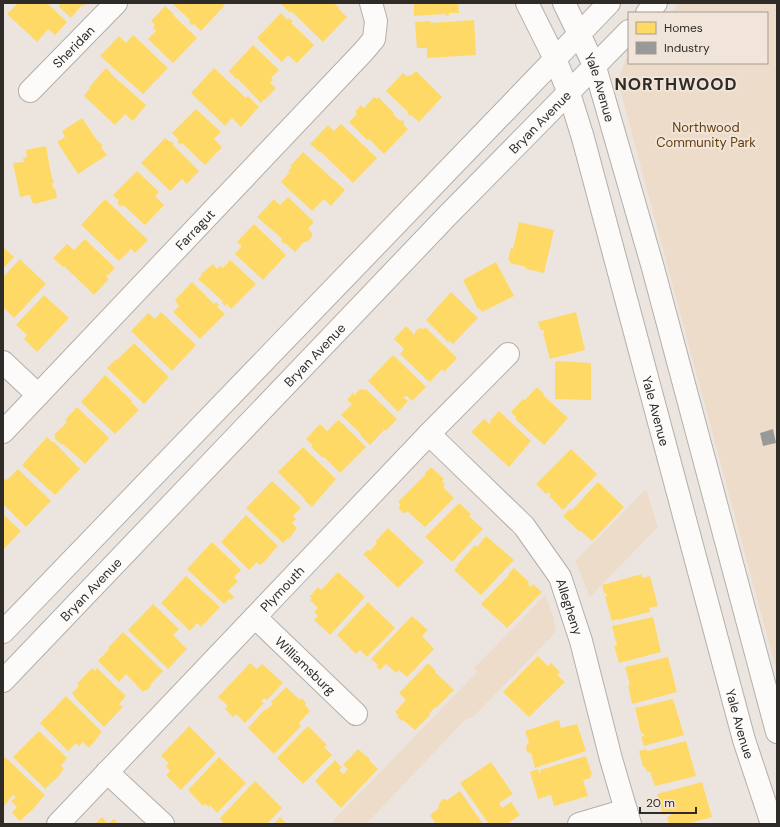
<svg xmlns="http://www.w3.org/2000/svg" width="780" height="827" viewBox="0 0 780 827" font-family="'DM Sans',sans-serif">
  <rect width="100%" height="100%" fill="#ece5df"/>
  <!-- green -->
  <path fill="#eedccb" d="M679 3H777V673L618 82 625 60 629 55V63H767V13H670Z
    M646 489 658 527 590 597 575 561Z
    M545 595 553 615 556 632 472 718H467L366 824H330L477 672 474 668Z"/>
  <!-- homes -->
  <path fill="#ffd966" d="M18 3H47L67 22 55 35 48 29 37 42 7 14Z
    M58 3H86L83 6 82 5 71 18 59 7 60 5Z
    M172 3H222L225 5 201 31 194 24 192 25 189 22 190 20Z
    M280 3H333L334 5 335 4 339 7 338 8 347 17 323 42 291 11 290 13Z
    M414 3H458L459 13H449V15L445 16V14L414 16Z
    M165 6 174 14 173 15 197 38 173 63 148 39 156 31 153 28 155 25 151 21Z
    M281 13 288 20 289 18 293 21 291 23 314 45 297 63 288 55 282 62 257 38Z
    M474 20 476 55 427 58V48H417L415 22 431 21V23Z
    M133 35 168 68 143 94 100 56 119 36 126 43Z
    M253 45 279 70 271 78 273 80 270 83 276 88 265 100 264 99 261 103 237 78 236 79 229 71Z
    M106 68 111 73V74L146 105 133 121 125 114 115 125 84 96 90 88 89 87Z
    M214 68 246 98 248 96 259 107 241 127 232 118 225 126 191 93Z
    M416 71 442 97 419 122 411 115 410 116 407 113 408 112 386 91 403 73 407 77 408 75 410 76Z
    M374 97 377 99 378 97 394 113 393 114 400 121 402 120 405 123 403 124 408 129 384 154 369 139 367 140 349 122 357 114 355 112 361 105 364 108Z
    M196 109 221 132 214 139 222 147 205 165 182 143 180 145 177 141 179 140 172 133Z
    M82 118 99 143 100 142 103 146 101 147 107 155 78 174 57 142 65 137 62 131Z
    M341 124 377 158 353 183 321 152 320 153 310 144 328 125 334 131Z
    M165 138 170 142 171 141 174 144 173 145 199 171 187 184 182 179 170 191 141 163Z
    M46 146 52 179H53L54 183H52L53 189 55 188 57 198 34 204 32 202 30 195 20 197 13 163 24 162 23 158 27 157 26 150Z
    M303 152 345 190 331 206 324 199 312 211 281 182 290 172 288 171 292 167 290 166Z
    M137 171 159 192 155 196 164 205 145 225 123 205 121 207 117 203 119 201 113 195Z
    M288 197 314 222 308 229 312 233V237L307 242H304L295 252 285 243 284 244 281 241 282 239 279 236 257 217 274 199 280 205Z
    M105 199 148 240 135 253 131 249 119 261 81 225Z
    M519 222 554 230 544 273 526 269V267L510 263V260H508L511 248 513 249Z
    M254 224 286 255 263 280 235 254 242 246 237 242Z
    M85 239 115 268 106 277 109 279 94 295 64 266 63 267 53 258 67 244 74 250Z
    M3 247 14 257 3 268Z
    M20 259 46 284 14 318 3 307V277Z
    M230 260 256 284 231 309 227 304 225 306 222 303 223 301 198 279 202 275 201 274 213 264 217 269 220 266 223 268Z
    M496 262 514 296 482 312 479 308 478 309 463 280Z
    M192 282 214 304 216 302 219 305 217 307 225 314 200 339 173 312 179 306 175 300Z
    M451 292 478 318 453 344 449 341 448 342 426 320Z
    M44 295 69 318 37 352 24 339 27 335 16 325Z
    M161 312 196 345 172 371 131 331 148 313 155 319Z
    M576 312 585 350 550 359 543 333H544V330L541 331 538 322Z
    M406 326 415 335V332L419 328 424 329 425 327 457 358 444 372 442 369 430 382 429 380 428 381 400 354 404 349 394 339Z
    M134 343 169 377 144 404 107 368 116 359 117 360Z
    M393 355 426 387 412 401 407 396 406 397 405 396 403 397 408 401 398 412 368 381Z
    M558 361 591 363V400L555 399V362Z
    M105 375 132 401 131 402 139 410 115 434 81 402Z
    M537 387 544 394 543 395 568 418 544 445 515 419 516 417 511 412 523 399 525 400Z
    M360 389 365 390 366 389 397 419 386 431 383 428H382L384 430 370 445 360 435 361 434 341 415 352 404 347 400 353 393 356 396V393Z
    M77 407 109 438 85 464 63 444 62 445 54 438 56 437 54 435 67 422 65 420Z
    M499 411 531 441 509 467 471 432 484 419 490 424 491 422 490 421Z
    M338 420 340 421 366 447 340 473 324 457 323 458 311 447 313 445 306 439 320 424 327 431Z
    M47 437 52 442 53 441 80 469 55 495 22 465Z
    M303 447 336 479 312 507 304 500 305 499 278 472Z
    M571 449 597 474 563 510 549 496 551 495 548 492 546 494 536 484Z
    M431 467 444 479 442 481 445 484 443 487 454 498 425 527 408 512 403 513 399 509 400 504 398 502 426 474 425 473Z
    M18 469 51 501 26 527 3 504V481L5 479 7 480Z
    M272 481 301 508 293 516 296 519 292 523 297 528 289 539 288 538 283 543 246 508Z
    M598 482 624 507 592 541 581 531 580 532 563 516 570 509 572 510Z
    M459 503 471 514 469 516 483 529 452 562 425 537Z
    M3 514 21 531 3 550Z
    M246 515 278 546 264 562 260 565 257 562 249 570 221 542Z
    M388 528 424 562 398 588 363 554 368 550 370 551 377 543 375 542Z
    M486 536 514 560 481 595 454 570 458 566 457 565 475 545 477 547Z
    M212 542 241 570 234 577 238 581 228 591 234 597 231 600 229 599 224 604 187 569Z
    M514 568 529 582 528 584 530 587 533 584 542 592 507 628 481 604 509 575 508 574Z
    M338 572 365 597 330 635 314 620 318 616 314 612 318 608 310 600 312 598 310 596 318 587 321 590Z
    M642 574V578L650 576 658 606 649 608 650 612 618 620V619L612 621 605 597 607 596 606 593H604L602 585Z
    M186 576 220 607 205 623H204L201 627 197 623 190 631 161 603Z
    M368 602 395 628 367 657 360 650 356 654 337 635Z
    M153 604 179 629 173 635 187 649 168 669 128 630Z
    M412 616 428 630 422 636 434 649 407 677 399 670 396 673 386 664 380 670 376 666 378 665 371 659Z
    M653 617 661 652 619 663 614 646H617L612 626Z
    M123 632 163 671 150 685 151 686 146 691 145 690 143 692 126 674 119 682 98 661 109 649 108 648Z
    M538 656 548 666 551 663 560 672 557 675 565 682 529 717 503 692Z
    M668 657 677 692 632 704 628 685H630L625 667Z
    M250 663 257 669 262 664 283 683 267 700 264 698 261 701 264 703 245 723 236 714 233 717 225 709 228 706 218 697Z
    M427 664H429L436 671 435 672 454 690 436 708 435 707 429 714 430 715 415 730 403 720 402 721 397 717 399 716 395 712 406 700 399 693Z
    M92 668 95 671 97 668 126 696 119 704 123 707 104 727 77 700 72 693 79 686 77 684Z
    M286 687 300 700 302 698 306 703 305 705 310 711 299 723 301 726 274 754 248 728 265 709 266 710 273 704 271 702Z
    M66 696 102 732 89 748 83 742 79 746 76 743 68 751 40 723Z
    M673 699 684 735 644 746 641 737 644 736 643 733H641L635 708Z
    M559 720 561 728 577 724 586 751 535 768 531 753 527 752 526 746 529 742 525 731Z
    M189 726 216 753 181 790 166 775 170 771 166 766 169 763 161 756Z
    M308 726 327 745 324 747 332 755 303 784 277 758Z
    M39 731 67 758 61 766 64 769 60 773 61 774 45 789 13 757Z
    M686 741 696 776 655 786 650 772H647L645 767H643L639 751 646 749 647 751Z
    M358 749 370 759 369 760 378 769 341 808 315 781 335 760 342 767 339 770 343 774 348 769 343 765Z
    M586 756 592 775H590L591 778 583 780 588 796 554 806 551 795 538 799 530 772 538 769 539 773H541L540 770Z
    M5 757 45 795 33 809 20 821 12 813 17 807 11 801 16 797 13 795 3 807V760Z
    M219 757 246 783 217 813 210 805 209 807 205 804 203 806 188 790Z
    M491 762 513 794 499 803 502 808 511 802 520 815 507 824H489L460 783Z
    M255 781 282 808 267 824H224L220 818Z
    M702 782 712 817 687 824H669L667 817 671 815V813L663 815 657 794Z
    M460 791 483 824H436L430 815 439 808 438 806 439 805 440 802 443 799 447 800Z
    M102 817 108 824 114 819 119 824H95Z
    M280 817 287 824H274Z"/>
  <!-- industry -->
  <path fill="#999" d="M773 429 776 443 763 446 760 433Z"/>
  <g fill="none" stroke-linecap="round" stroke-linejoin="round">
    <defs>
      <g id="street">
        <path id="s1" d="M30 91 116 3"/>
        <path d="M3 362 38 395"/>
        <path id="s2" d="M3 432 363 52 374 39 376 21 371 3"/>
        <path id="s3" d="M429 434 524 526 560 577 581 641 611 759 630 824"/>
        <path id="s4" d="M255 617 356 714"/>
        <path d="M107 772 163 824"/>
        <path id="s5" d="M58 824 429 434 508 354"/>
        <path d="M579 824 626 810"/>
      </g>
      <g id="secondary">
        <path id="s6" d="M527 3 555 59 569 93 583 138 744 740 772 824"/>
        <path id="s7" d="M564 3 595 67 653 268 777 732"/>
        <path d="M647 13 656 3"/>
        <path d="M3 632 609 3"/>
        <path id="s8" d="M3 681 447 216 629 31"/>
      </g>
    </defs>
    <!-- street casing -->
    <use href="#street" stroke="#b3aea9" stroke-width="24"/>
    <!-- secondary casing -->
    <use href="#secondary" stroke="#b3aea9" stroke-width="24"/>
    <!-- street -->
    <use href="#street" stroke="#fcfbfa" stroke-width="22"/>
    <!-- secondary -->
    <use href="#secondary" stroke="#fcfbfa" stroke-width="22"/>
  </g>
  <g text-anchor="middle" stroke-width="4" stroke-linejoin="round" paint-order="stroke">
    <!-- street labels -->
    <g font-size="13" fill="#2f2b27" stroke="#f1e5da">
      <text dy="5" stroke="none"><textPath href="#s1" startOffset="62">Sheridan</textPath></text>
      <text dy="5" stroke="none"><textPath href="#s7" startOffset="92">Yale Avenue</textPath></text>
      <text dy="5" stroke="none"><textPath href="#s8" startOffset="775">Bryan Avenue</textPath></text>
      <text dy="5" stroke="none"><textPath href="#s2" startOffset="279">Farragut</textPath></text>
      <text dy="5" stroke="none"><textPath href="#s8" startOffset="451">Bryan Avenue</textPath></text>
      <text dy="5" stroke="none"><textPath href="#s6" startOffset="429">Yale Avenue</textPath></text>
      <text dy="5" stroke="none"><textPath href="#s8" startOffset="127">Bryan Avenue</textPath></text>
      <text dy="5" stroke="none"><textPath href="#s5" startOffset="325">Plymouth</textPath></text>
      <text dy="5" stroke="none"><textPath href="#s3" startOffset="226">Allegheny</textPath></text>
      <text dy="5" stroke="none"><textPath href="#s4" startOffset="70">Williamsburg</textPath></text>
      <text dy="5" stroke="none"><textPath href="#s6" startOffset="753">Yale Avenue</textPath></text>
    </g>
    <!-- park labels -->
    <g font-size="13" fill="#653d0c" stroke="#f1e5da">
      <text x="706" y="132">Northwood<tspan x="706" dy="15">Community Park</tspan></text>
    </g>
    <!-- district labels -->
    <g font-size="17" font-weight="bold" letter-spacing="1" fill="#2f2b27" stroke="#f1e5da">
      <text x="676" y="90">NORTHWOOD</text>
    </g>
  </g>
  <!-- border -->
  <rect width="780" height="827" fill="none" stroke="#2f2b27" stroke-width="8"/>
  <!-- legend -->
  <rect x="628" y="12" width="140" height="52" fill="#f1e5da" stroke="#a39b92"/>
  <rect x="636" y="22" width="20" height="12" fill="#ffd966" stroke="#a39b92"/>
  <text x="664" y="32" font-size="12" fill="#2f2b27">Homes</text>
  <rect x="636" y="42" width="20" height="12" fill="#999999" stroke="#a39b92"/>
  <text x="664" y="52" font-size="12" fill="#2f2b27">Industry</text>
  <!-- scale -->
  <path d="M640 807v6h56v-6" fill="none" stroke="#2f2b27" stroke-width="2"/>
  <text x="646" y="807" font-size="12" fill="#2f2b27" stroke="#f1e5da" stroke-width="3" paint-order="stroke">20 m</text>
</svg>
